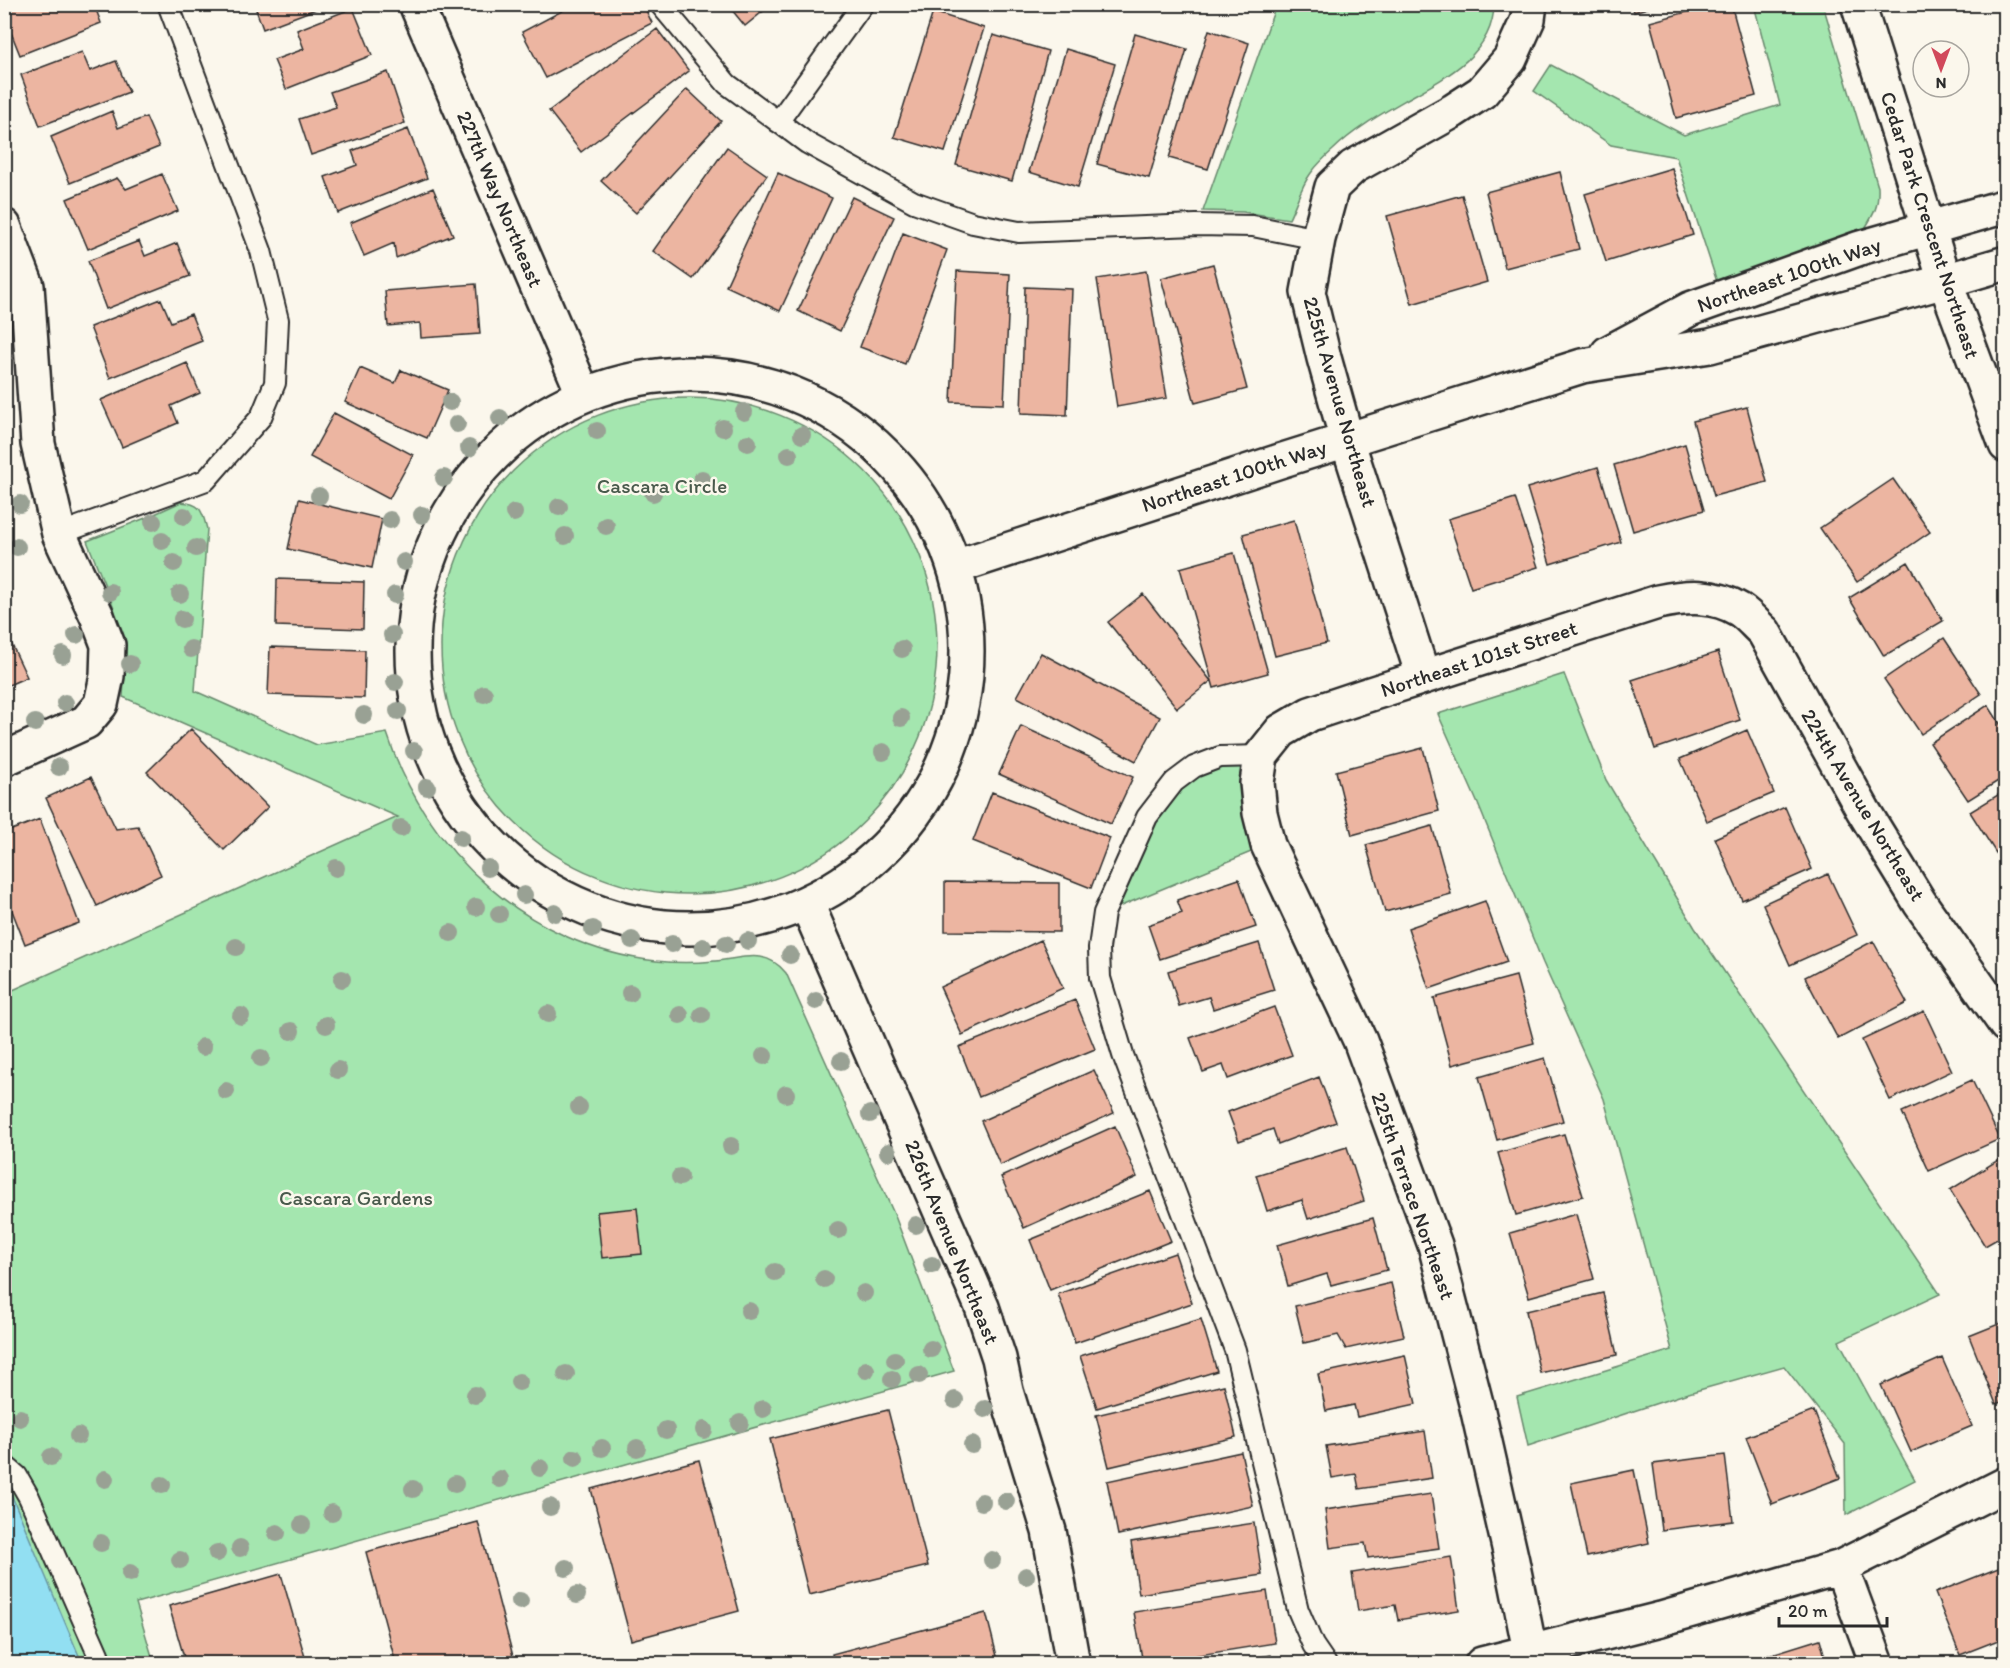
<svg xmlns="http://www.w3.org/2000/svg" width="2010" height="1668" viewBox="0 0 2010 1668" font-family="Itim,sans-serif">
  <rect width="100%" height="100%" fill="#fbf7ec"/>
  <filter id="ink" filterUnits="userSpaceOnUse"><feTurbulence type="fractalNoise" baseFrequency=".0167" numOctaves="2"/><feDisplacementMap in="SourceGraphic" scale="12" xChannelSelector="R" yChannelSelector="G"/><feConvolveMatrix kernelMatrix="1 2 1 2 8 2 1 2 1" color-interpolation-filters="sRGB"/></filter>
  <g filter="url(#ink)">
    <!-- green -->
    <path fill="#a4e6af" stroke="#68886d" stroke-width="1.5" d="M1299 5H1494C1493 53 1447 77 1409 98 1383 113 1354 129 1333 150 1325 157 1317 165 1311 173 1301 186 1296 205 1289 219L1243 212 1203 211 1275 8Z
      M1754 5H1823L1878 187C1879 206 1874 214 1864 230L1720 291 1676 157 1611 145 1534 91 1551 65 1684 135 1780 105Z
      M441 646a248 248 0 1 1 496 0a248 248 0 1 1-496 0Z
      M181 502C202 504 202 511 207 529L195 691 317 745 387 733C425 852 529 947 656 961 675 963 695 963 715 961 742 959 765 947 786 973L895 1216 954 1371 136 1603 154 1663H5L4 994 398 817 123 697 125 664 114 608 87 541 148 517Z
      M1564 674 1606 780 1695 928 1940 1294 1839 1341 1915 1480 1846 1515 1845 1444 1784 1366 1685 1394 1528 1446 1517 1397 1672 1350 1604 1099 1543 963 1478 804 1438 714Z
      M1261 756 1268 845 1104 913 1147 817 1194 767Z"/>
    <!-- water -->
    <path fill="#92dff2" stroke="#6997a2" stroke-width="1.5" d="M5 1488 11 1494 82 1663H5Z"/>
    <!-- building -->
    <path fill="#ecb5a1" stroke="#2b2b2b" stroke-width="1.5" d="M19 4H94L101 23 20 55 4 15V10Z
      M254 4H329L263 29Z
      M575 4H643L652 23 546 78 522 32Z
      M727 4H772L745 26Z
      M1632 4H1660L1634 12Z
      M1716 4H1731L1756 96 1676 118 1650 22Z
      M353 8 372 55 286 89 274 60 304 49 297 30Z
      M933 12 984 28 945 152 894 137Z
      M657 29 689 71 581 152 549 111Z
      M1209 30 1249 43 1208 169 1169 158Z
      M1135 34 1187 49 1149 178 1097 164Z
      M993 35 1048 51 1012 181 956 165Z
      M1066 49 1115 64 1078 187 1029 172Z
      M82 52 90 71 116 61 129 92 40 126 21 75Z
      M388 72 405 123 311 155 299 119 336 107 330 92Z
      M687 89 721 121 636 213 601 181Z
      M112 111 118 128 146 117 159 147 70 183 51 137Z
      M408 129 427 178 338 213 325 177 357 165 352 151Z
      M727 147 767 175 693 279 653 251Z
      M1672 168 1693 235 1606 262 1585 194Z
      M1560 172 1579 249 1505 268 1486 192Z
      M778 173 832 198 780 311 726 286Z
      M162 174 178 211 88 249 67 199 117 178 126 189Z
      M433 188 453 235 396 258 394 243 364 256 350 223Z
      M1462 195 1487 282 1412 304 1387 216Z
      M852 197 894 217 840 331 798 311Z
      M903 233 947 250 905 364 860 347Z
      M139 241 145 256 177 243 190 276 106 309 88 261Z
      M1213 264 1247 389 1195 403 1161 278Z
      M957 271 1010 274 1004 404 951 402Z
      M1146 271 1167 398 1117 407 1097 279Z
      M476 284 480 334 421 338 420 323 388 326 385 291Z
      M1025 287 1072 289 1067 415 1021 413Z
      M161 299 171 322 191 314 202 341 110 378 90 327Z
      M187 363 200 393 171 406 178 423 122 447 101 400Z
      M360 368 395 383 401 370 448 390 427 438 345 402Z
      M1747 407 1767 482 1714 496 1693 421Z
      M334 413 413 455 389 499 310 457Z
      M1685 444 1704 510 1633 531 1614 465Z
      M1598 467 1621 542 1550 564 1527 488Z
      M1893 479 1930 532 1857 582 1820 528Z
      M1515 498 1538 567 1471 588 1448 519Z
      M299 499 382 519 372 568 288 549Z
      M1294 520 1327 643 1275 656 1243 534Z
      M1234 553 1268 673 1214 688 1180 568Z
      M1908 562 1943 621 1884 656 1849 598Z
      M277 579 364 582 363 629 276 626Z
      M1143 594 1211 681 1177 708 1108 622Z
      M4 628 27 677 4 687Z
      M1944 638 1981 694 1921 734 1884 679Z
      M270 647 365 650 364 698 268 695Z
      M1718 652 1740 720 1655 749 1632 680Z
      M1041 653 1160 717 1136 761 1017 697Z
      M1988 705 2006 733V776L1968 800 1930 743Z
      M1021 726 1133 777 1111 824 999 774Z
      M191 729 268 807 224 850 147 772Z
      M1747 730 1774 793 1707 821 1680 759Z
      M1423 748 1439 811 1352 835 1336 771Z
      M91 777 116 829 138 826 161 875 97 906 46 798Z
      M2006 790V869L1970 812Z
      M992 792 1110 838 1091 888 973 841Z
      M1785 807 1812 869 1742 900 1715 838Z
      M40 819 79 923 25 944 4 890V833Z
      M1432 826 1451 894 1385 912 1366 845Z
      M1828 874 1857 935 1790 965 1763 904Z
      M1239 879 1256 927 1160 959 1148 925 1182 913 1177 900Z
      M945 882 1059 883V932L945 931Z
      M1485 901 1507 962 1429 989 1408 928Z
      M1041 940 1063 988 962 1035 940 987Z
      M1873 941 1907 1003 1838 1039 1805 977Z
      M1259 943 1274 990 1213 1009 1209 997 1179 1006 1168 971Z
      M1516 976 1534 1043 1452 1065 1434 998Z
      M1075 1000 1095 1049 979 1097 959 1047Z
      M1274 1007 1292 1055 1228 1079 1223 1065 1203 1072 1190 1038Z
      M1924 1011 1952 1071 1890 1100 1862 1040Z
      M1545 1058 1563 1121 1497 1140 1479 1077Z
      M1094 1070 1114 1113 1000 1165 981 1121Z
      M1319 1077 1336 1122 1278 1144 1273 1129 1239 1141 1228 1112Z
      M1972 1080 2000 1139 1929 1171 1902 1112Z
      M1115 1126 1137 1177 1024 1228 1001 1177Z
      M1564 1134 1583 1196 1516 1215 1498 1153Z
      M1347 1147 1364 1201 1308 1219 1302 1200 1267 1211 1256 1175Z
      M2006 1155V1234L1985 1246 1950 1190Z
      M1150 1191 1171 1241 1050 1290 1030 1240Z
      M637 1208 642 1254 602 1258 597 1212Z
      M1576 1214 1594 1279 1529 1297 1510 1233Z
      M1373 1218 1387 1270 1331 1285 1327 1274 1288 1286 1277 1245Z
      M1175 1253 1192 1303 1075 1343 1058 1294Z
      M1391 1283 1404 1336 1346 1349 1338 1335 1304 1343 1295 1306Z
      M1603 1293 1617 1355 1540 1373 1526 1311Z
      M1201 1319 1217 1371 1097 1408 1080 1356Z
      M2006 1321V1400L1996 1404 1969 1336Z
      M1405 1355 1416 1404 1357 1417 1354 1405 1326 1411 1318 1374Z
      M1942 1358 1972 1426 1911 1452 1881 1385Z
      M1224 1385 1236 1437 1109 1467 1096 1415Z
      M888 1410 928 1566 809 1595 770 1439Z
      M1814 1411 1840 1478 1772 1504 1746 1437Z
      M1425 1431 1432 1478 1359 1489 1356 1474 1332 1478 1326 1446Z
      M1241 1452 1253 1506 1118 1535 1107 1481Z
      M1725 1455 1733 1521 1662 1530 1653 1464Z
      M699 1460 739 1611 631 1640 591 1489Z
      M1634 1470 1649 1543 1587 1557 1571 1483Z
      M1431 1494 1439 1548 1368 1558 1365 1543 1330 1548 1325 1510Z
      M478 1522 515 1664H396L366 1552Z
      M1254 1523 1262 1575 1139 1594 1131 1542Z
      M1451 1557 1459 1610 1398 1620 1395 1605 1358 1611 1352 1573Z
      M2001 1567 2006 1579V1637L1960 1655 1935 1593Z
      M281 1574 307 1664H186L169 1606Z
      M1267 1591 1275 1643 1143 1664 1134 1612Z
      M986 1613 999 1664H834L832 1654Z
      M1820 1639 1827 1664H1757L1756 1659Z
      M1271 1655 1272 1664H1215Z"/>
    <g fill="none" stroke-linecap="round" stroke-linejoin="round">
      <defs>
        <path id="service" d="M660 4 727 84 807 143 914 202 973 223 1019 232 1196 225 1253 226 1318 239
          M778 122 863 4
          M59 534 206 480 261 417 275 383 278 320 261 251 168 4
          M1261 756 1220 757 1194 767 1174 782 1147 817 1104 913 1099 948 1100 978 1123 1055 1235 1350 1298 1610 1313 1645 1326 1664
          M4 1465 17 1476 29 1497 98 1654 101 1664"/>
        <path id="minor" d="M4 226 27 286 38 444 59 534 97 616 108 645 107 676 101 704 86 722 4 759
          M1608 353 1690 309 1860 248 2006 206
          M955 567 1283 460 1582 366 1710 346 1945 281 2006 263
          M1423 676 1347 440 1324 358 1308 292 1318 239 1332 187 1353 167 1453 111 1482 92 1510 59 1528 19 1530 4
          M1841 1567 1877 1664
          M1530 1651 1512 1561 1477 1407 1435 1245 1360 1040 1268 845 1260 813 1257 783 1261 756 1281 731 1310 714 1364 696 1658 602C1687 596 1714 594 1740 610 1749 616 1756 625 1764 632L1863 810 1920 903 2006 1025
          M1482 1664 1661 1619 1841 1567 2006 1484"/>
        <path id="tertiary" d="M416 4 583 393
          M1858 4 1945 281 2006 445
          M413 651a277 277 0 1 1 554 0a277 277 0 1 1-554 0Z
          M807 904 982 1307 999 1358 1006 1391 1049 1531 1073 1664"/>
      </defs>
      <!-- service casing -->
      <use href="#service" stroke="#2b2b2b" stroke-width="24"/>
      <!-- minor casing -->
      <use href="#minor" stroke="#2b2b2b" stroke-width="38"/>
      <!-- tertiary casing -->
      <use href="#tertiary" stroke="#2b2b2b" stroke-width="38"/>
      <!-- service -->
      <use href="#service" stroke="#fbf7ec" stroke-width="20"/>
      <!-- minor -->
      <use href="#minor" stroke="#fbf7ec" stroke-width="33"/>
      <!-- tertiary -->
      <use href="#tertiary" stroke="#fbf7ec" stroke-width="33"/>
    </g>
    <!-- trees -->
    <g fill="#99a194">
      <circle cx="450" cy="402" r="9"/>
      <circle cx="744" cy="412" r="9"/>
      <circle cx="500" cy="418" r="9"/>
      <circle cx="457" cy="424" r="9"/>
      <circle cx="723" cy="428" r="9"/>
      <circle cx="597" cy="431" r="9"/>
      <circle cx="802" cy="435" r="9"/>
      <circle cx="748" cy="443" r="9"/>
      <circle cx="469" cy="448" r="9"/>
      <circle cx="789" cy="455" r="9"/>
      <circle cx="444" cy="478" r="9"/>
      <circle cx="702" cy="479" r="9"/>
      <circle cx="653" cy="493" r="9"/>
      <circle cx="319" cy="496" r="9"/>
      <circle cx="20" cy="504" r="9"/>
      <circle cx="559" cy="507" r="9"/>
      <circle cx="514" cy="513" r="9"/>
      <circle cx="422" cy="515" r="9"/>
      <circle cx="184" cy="516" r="9"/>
      <circle cx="390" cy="520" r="9"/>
      <circle cx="153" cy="522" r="9"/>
      <circle cx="606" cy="526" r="9"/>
      <circle cx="565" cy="536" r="9"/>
      <circle cx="162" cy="541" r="9"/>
      <circle cx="17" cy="547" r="9"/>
      <circle cx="196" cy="548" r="9"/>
      <circle cx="404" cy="562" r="9"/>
      <circle cx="174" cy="563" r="9"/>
      <circle cx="110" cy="592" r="9"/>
      <circle cx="180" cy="594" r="9"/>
      <circle cx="395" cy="595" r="9"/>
      <circle cx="182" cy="619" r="9"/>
      <circle cx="76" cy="635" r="9"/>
      <circle cx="392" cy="635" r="9"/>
      <circle cx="191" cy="649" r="9"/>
      <circle cx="902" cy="649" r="9"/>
      <circle cx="63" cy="655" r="9"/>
      <circle cx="130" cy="664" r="9"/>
      <circle cx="395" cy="682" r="9"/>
      <circle cx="484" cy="694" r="9"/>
      <circle cx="65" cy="703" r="9"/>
      <circle cx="398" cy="711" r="9"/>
      <circle cx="364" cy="715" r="9"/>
      <circle cx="901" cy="718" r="9"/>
      <circle cx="35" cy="723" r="9"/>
      <circle cx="414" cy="751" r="9"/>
      <circle cx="883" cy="752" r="9"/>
      <circle cx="59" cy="767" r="9"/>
      <circle cx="427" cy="787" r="9"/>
      <circle cx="401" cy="828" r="9"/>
      <circle cx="461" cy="838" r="9"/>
      <circle cx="336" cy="868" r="9"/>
      <circle cx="488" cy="868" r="9"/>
      <circle cx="524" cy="895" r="9"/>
      <circle cx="476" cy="907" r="9"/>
      <circle cx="555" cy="913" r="9"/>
      <circle cx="499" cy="914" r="9"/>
      <circle cx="593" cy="929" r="9"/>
      <circle cx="451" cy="933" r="9"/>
      <circle cx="632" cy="940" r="9"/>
      <circle cx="748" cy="941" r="9"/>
      <circle cx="672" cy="944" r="9"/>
      <circle cx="726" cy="944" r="9"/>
      <circle cx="236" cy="947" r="9"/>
      <circle cx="703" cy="947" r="9"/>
      <circle cx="790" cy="955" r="9"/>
      <circle cx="342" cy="979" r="9"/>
      <circle cx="630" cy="993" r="9"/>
      <circle cx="816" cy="1001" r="9"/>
      <circle cx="548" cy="1014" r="9"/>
      <circle cx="680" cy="1015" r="9"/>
      <circle cx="702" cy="1015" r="9"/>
      <circle cx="241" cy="1016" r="9"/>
      <circle cx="326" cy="1025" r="9"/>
      <circle cx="291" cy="1031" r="9"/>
      <circle cx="203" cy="1047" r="9"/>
      <circle cx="764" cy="1056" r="9"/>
      <circle cx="261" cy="1058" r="9"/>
      <circle cx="841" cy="1061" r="9"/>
      <circle cx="338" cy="1070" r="9"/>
      <circle cx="226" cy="1091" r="9"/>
      <circle cx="786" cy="1094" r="9"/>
      <circle cx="579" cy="1107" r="9"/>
      <circle cx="870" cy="1114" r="9"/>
      <circle cx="731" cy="1146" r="9"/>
      <circle cx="888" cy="1152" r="9"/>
      <circle cx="680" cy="1177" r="9"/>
      <circle cx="916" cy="1225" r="9"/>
      <circle cx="838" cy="1230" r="9"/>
      <circle cx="932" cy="1265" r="9"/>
      <circle cx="775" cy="1272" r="9"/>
      <circle cx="824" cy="1279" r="9"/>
      <circle cx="864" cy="1293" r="9"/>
      <circle cx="749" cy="1311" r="9"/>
      <circle cx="931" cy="1349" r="9"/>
      <circle cx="895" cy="1360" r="9"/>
      <circle cx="866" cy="1370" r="9"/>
      <circle cx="566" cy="1374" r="9"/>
      <circle cx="919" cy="1375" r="9"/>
      <circle cx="892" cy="1379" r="9"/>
      <circle cx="519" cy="1382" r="9"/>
      <circle cx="475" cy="1395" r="9"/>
      <circle cx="955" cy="1400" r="9"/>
      <circle cx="763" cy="1409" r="9"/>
      <circle cx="985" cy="1409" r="9"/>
      <circle cx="20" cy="1418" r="9"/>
      <circle cx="740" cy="1423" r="9"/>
      <circle cx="666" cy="1430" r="9"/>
      <circle cx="704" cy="1430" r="9"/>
      <circle cx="78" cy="1436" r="9"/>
      <circle cx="972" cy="1445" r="9"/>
      <circle cx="602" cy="1448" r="9"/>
      <circle cx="637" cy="1448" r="9"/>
      <circle cx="51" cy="1457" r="9"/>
      <circle cx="575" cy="1458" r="9"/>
      <circle cx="540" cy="1468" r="9"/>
      <circle cx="105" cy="1479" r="9"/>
      <circle cx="500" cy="1479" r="9"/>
      <circle cx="455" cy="1484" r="9"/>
      <circle cx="162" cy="1485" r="9"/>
      <circle cx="413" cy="1489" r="9"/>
      <circle cx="1006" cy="1501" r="9"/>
      <circle cx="982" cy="1502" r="9"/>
      <circle cx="550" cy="1507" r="9"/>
      <circle cx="332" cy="1513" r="9"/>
      <circle cx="302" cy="1525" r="9"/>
      <circle cx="277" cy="1533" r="9"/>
      <circle cx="101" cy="1543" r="9"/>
      <circle cx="240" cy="1548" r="9"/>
      <circle cx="217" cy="1553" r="9"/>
      <circle cx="180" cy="1560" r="9"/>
      <circle cx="992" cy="1560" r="9"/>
      <circle cx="566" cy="1568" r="9"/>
      <circle cx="130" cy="1573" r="9"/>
      <circle cx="1026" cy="1576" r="9"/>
      <circle cx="577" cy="1595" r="9"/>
      <circle cx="520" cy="1601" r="9"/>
    </g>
  </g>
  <g text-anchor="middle" stroke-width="5" stroke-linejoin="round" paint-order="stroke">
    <!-- street labels -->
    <g font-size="21" fill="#2b2b2b" stroke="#fbf7ec">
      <text transform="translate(500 199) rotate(67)" y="7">227th Way Northeast</text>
      <text transform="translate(1930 225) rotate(72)" y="7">Cedar Park Crescent Northeast</text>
      <text transform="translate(1789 275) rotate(-19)" y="7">Northeast 100th Way</text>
      <text transform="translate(1340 402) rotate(74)" y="7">225th Avenue Northeast</text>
      <text transform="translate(1234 476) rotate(-18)" y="7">Northeast 100th Way</text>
      <text transform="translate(1479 659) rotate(-18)" y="7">Northeast 101st Street</text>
      <text transform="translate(1863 805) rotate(59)" y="7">224th Avenue Northeast</text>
      <text transform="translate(1413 1196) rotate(71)" y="7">225th Terrace Northeast</text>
      <text transform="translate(952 1242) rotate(68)" y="7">226th Avenue Northeast</text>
    </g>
    <!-- park labels -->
    <g font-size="21" fill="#495a4c" stroke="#fbf7ec">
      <text x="662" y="493">Cascara Circle</text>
      <text x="356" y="1205">Cascara Gardens</text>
    </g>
  </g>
  <!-- margin -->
  <rect width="2010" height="1668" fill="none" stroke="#fbf7ec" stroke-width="24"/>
  <rect x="12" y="12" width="1986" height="1644" fill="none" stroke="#2b2b2b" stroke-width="2" filter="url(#ink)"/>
  <!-- north arrow -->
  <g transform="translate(1941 69) rotate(180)"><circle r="28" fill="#fbf7ec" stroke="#a8a59f" stroke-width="1.5"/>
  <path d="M0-4.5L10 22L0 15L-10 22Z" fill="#d1495b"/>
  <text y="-9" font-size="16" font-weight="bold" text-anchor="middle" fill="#2b2b2b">N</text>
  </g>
  <!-- scale -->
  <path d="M1779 1617v9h108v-9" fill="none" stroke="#2b2b2b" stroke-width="3"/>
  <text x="1788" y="1617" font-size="18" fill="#2b2b2b" stroke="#fbf7ec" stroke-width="4.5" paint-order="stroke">20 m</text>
</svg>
